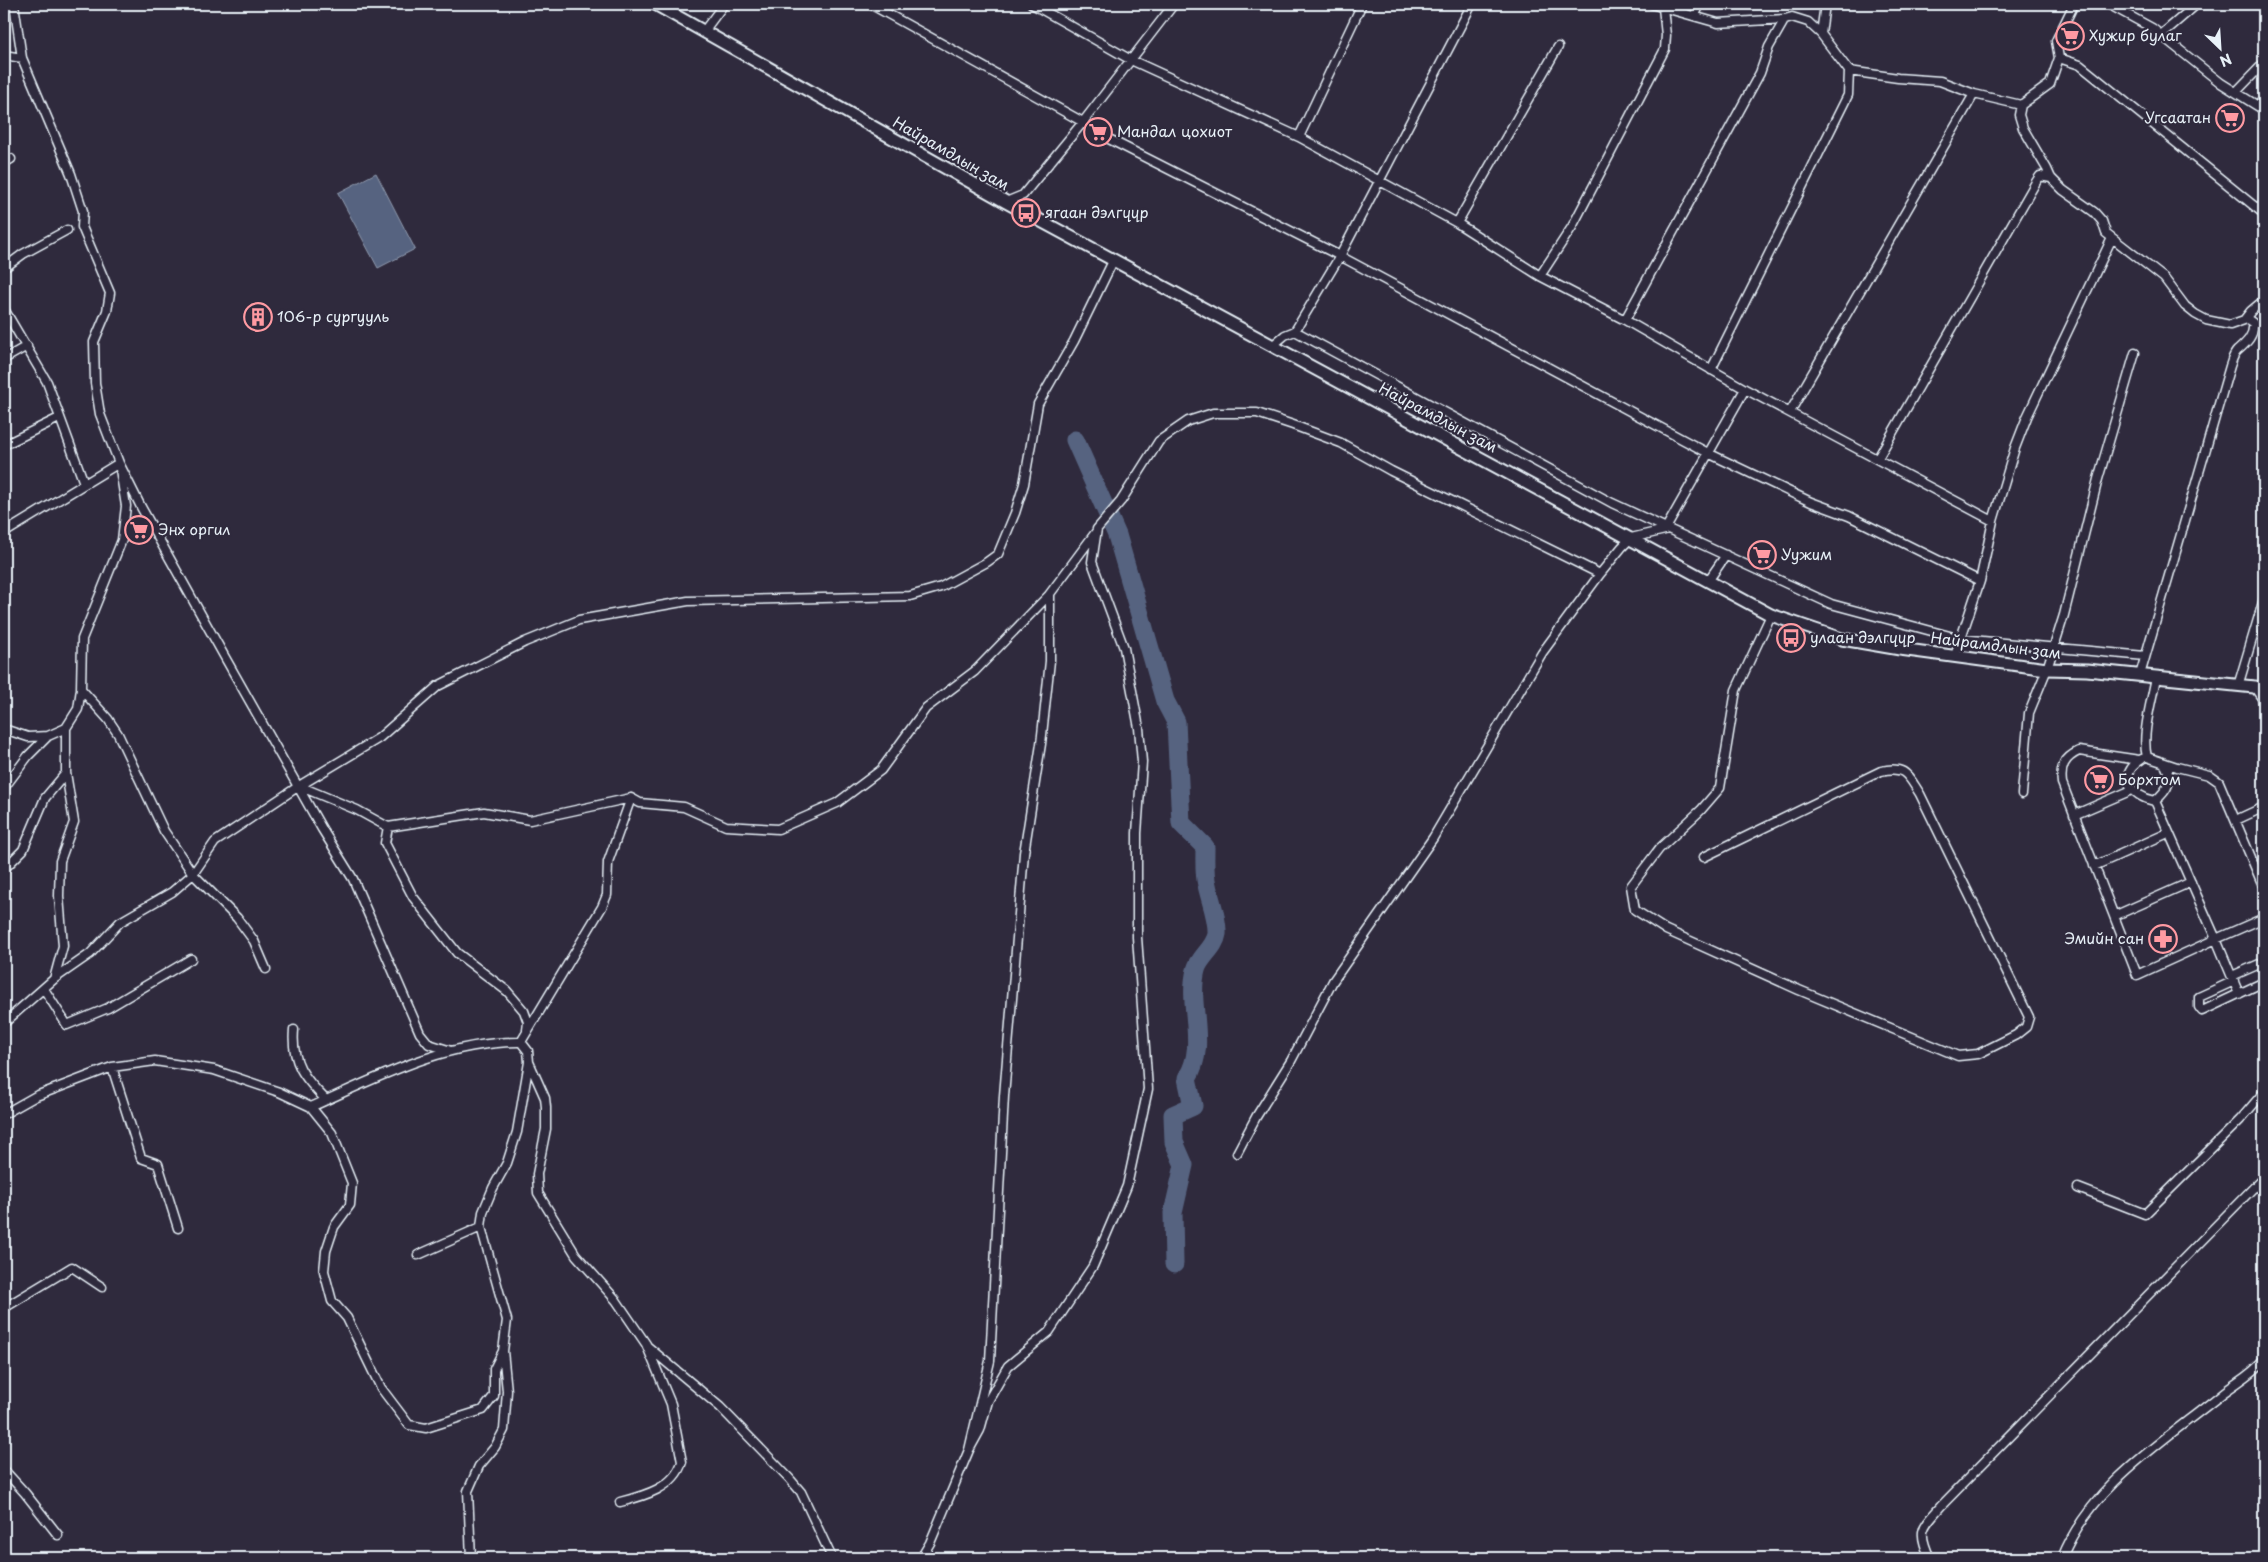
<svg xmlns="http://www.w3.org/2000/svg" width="2268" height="1562" viewBox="0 0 2268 1562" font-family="'Playpen Sans',sans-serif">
  <rect width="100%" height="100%" fill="#2f2a3d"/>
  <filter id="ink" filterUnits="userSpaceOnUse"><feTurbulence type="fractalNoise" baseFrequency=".02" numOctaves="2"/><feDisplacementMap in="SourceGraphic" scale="10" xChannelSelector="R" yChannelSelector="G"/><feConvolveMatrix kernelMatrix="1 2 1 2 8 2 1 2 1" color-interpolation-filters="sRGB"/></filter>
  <g filter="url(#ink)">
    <!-- water -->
    <path fill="#576480" stroke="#919cb0" d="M376 173 415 249 378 268 338 193Z"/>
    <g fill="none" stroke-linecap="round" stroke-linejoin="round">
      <!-- river -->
      <path stroke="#576480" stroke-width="19" d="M1075 440 1117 535 1165 701 1176 722 1181 823 1205 847C1205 860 1204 874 1207 885 1210 900 1218 918 1217 934 1215 948 1199 957 1196 970 1187 1005 1208 1046 1187 1078L1193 1106 1173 1115 1174 1142 1184 1165 1173 1213 1174 1264"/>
      <defs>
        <path id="street" d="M870 4 1083 122 1101 135 1340 256 1708 453 1811 502 1849 516 1980 581
          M1032 4 1131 60 1299 137 1457 223 1540 276 1625 320 1745 389 1993 521
          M1651 4 1718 23 1785 19
          M2074 4 2056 41 2059 58 2050 84 2021 105 2019 115 2023 128 2047 169 2051 178 2063 190 2094 212 2102 221 2106 233 2164 278 2185 306 2195 314 2206 320 2230 325 2244 320 2251 311 2264 300
          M2108 4 2152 28 2221 83 2264 110
          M1695 15 1700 4
          M704 31 724 4
          M1821 34 1825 4
          M2161 35 2197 4
          M4 55 22 58
          M2059 58 2080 65 2264 214
          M1849 71 1898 78 1940 81 1974 94 2021 105
          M2236 92 2264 63
          M1299 137 1362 4
          M4 163 11 159
          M1006 202 1023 195 1083 122 1174 4
          M1457 223 1558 47
          M4 268 23 254 67 230
          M1540 276 1572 227 1665 49 1666 35 1663 8
          M4 309 47 382 84 483
          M1625 320 1760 73 1769 47 1785 19 1792 17 1808 22 1821 34 1849 71 1848 95 1711 370
          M1295 331 1612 503 1831 604 1961 639 2145 656
          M1272 346 1285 335 1295 331 1340 256 1472 4
          M4 359 27 346
          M1790 412 1974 94
          M4 445 59 418
          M1878 458 2036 182 2040 176 2051 178
          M4 533 119 463 141 507 223 654 322 829 353 879 420 1033 429 1044 451 1051
          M1708 581 1726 555
          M1955 656 1980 581 1993 521 2015 448 2027 417 2112 238
          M2140 675 2230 366C2232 361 2233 355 2237 351 2245 344 2255 336 2253 323L2246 318
          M2156 677C2152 700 2141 735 2147 757L2177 767 2209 775 2219 782 2264 888
          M2238 686 2264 599
          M2255 688 2264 701
          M81 689 108 719 118 734 164 831 193 874 237 918 254 941 266 969
          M4 729 28 737 48 736
          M2142 759C2116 775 2130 796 2155 801 2168 790 2174 780 2164 763
          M2139 760 2079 751C2064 758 2060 767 2062 783L2137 975 2216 939 2239 994
          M299 786 357 810 388 827 484 812 530 820 631 798 640 803 684 807 726 826 778 829 837 803 881 770 926 708 975 671 1049 595 1096 532
          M4 788 28 756 48 736 66 728
          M2022 794 2029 713 2047 669 2064 615 2098 479 2135 353
          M2155 801 2216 939 2264 918
          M2074 815 2132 790
          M2236 820 2264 807
          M388 827 385 843 413 897 457 953 507 991 524 1011 528 1022 527 1030
          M1704 857 1881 771C1906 765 1908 776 1920 794L2029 1017 2026 1027 2016 1035 1978 1054 1958 1056 1799 990 1666 930 1635 910 1631 886 1659 849 1701 810 1720 788 1736 690 1771 615
          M2094 866 2168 833
          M4 869 23 850 45 798 66 773
          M2114 916 2191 882
          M2232 976 2264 962
          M54 979 90 954 120 922 172 892 193 874 215 842 299 786 379 738 438 686 525 642 579 620 688 601 910 596 941 587 987 562 998 554 1015 513 1024 484 1038 404 1074 341 1114 259
          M2234 981 2199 997V1007L2202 1011 2264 982
          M44 989 67 1025 108 1008 191 959
          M4 1023 54 979 63 946 59 896 60 861 74 822 66 773V728L78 709 81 689 82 639 122 540 126 506 119 463 100 414 95 383 94 342 107 311 110 293 82 227 83 211 71 174 22 58 14 4
          M294 1030C291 1062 304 1078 326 1100
          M521 1042 602 907 607 895 608 862 631 798
          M529 1062 545 1098 546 1107V1129L537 1174 538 1193 576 1255 616 1300 646 1344 671 1404 682 1462C674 1488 644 1496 620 1502
          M112 1067 141 1158 158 1164 178 1228
          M311 1107C378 1077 446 1041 521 1042L528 1051 529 1062 517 1132 507 1163 493 1188 483 1212 481 1227 507 1320 503 1351 507 1391 504 1430 495 1447 479 1466 468 1491 471 1558
          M4 1114 36 1096 112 1067 155 1061 214 1070 279 1092 311 1107 332 1133 352 1183 350 1205 334 1227 326 1251 324 1271 332 1301 347 1318 381 1388 409 1425 426 1428 483 1410 494 1396V1369L503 1351
          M1237 1153 1256 1117 1291 1061 1333 981 1433 838 1542 653 1600 574 1622 547 1631 538 1665 530 1745 389
          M2078 1188 2145 1214 2240 1120 2264 1092
          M418 1255 481 1227
          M4 1308 72 1267 102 1287
          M647 1346 720 1407 789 1478 801 1492 832 1558
          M969 1450 980 1430 988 1401 1008 1366 1049 1332 1093 1266 1127 1186 1148 1089 1137 937V833L1142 762 1139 728 1124 648 1092 562 1097 529 1121 501 1159 441 1188 421 1213 413H1257L1293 425 1341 443 1391 471 1600 574
          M4 1470 25 1493 58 1535
          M921 1558 930 1543 969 1450 990 1361 1004 1096 1024 853 1041 744 1050 661V595
          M1930 1558C1917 1530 1922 1528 1941 1506L2264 1177
          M2062 1558C2091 1485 2164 1441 2223 1393 2237 1382 2252 1375 2264 1360"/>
        <path id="secondary" d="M655 4 1006 202 1771 615 1842 639 1900 649 2047 669 2087 670 2264 688"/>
      </defs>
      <!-- street casing -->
      <use href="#street" stroke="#e8f1f8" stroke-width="11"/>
      <!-- secondary casing -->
      <use href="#secondary" stroke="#e8f1f8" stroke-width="15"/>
      <!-- street -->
      <use href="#street" stroke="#2f2a3d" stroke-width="8"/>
      <!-- secondary -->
      <use href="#secondary" stroke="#2f2a3d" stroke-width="11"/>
    </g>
  </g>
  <!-- icons -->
  <defs>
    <symbol id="supermarket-ring" viewBox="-11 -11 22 22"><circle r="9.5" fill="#2f2a3d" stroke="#ff9aa2" stroke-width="1.5"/><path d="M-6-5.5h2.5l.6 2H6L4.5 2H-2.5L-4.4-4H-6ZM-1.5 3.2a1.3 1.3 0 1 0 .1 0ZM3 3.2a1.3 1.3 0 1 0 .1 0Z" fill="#ff9aa2"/></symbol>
    <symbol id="bus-ring" viewBox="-11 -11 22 22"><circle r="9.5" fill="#2f2a3d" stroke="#ff9aa2" stroke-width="1.5"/><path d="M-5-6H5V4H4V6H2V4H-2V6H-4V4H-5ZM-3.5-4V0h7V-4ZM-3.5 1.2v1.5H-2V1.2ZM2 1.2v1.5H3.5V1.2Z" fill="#ff9aa2"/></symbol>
    <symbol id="building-ring" viewBox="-11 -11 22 22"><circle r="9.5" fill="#2f2a3d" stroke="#ff9aa2" stroke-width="1.5"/><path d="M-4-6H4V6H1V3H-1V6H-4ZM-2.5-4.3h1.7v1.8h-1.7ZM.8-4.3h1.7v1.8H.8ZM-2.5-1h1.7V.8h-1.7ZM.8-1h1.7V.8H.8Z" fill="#ff9aa2"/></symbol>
    <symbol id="pharmacy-ring" viewBox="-11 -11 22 22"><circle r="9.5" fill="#2f2a3d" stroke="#ff9aa2" stroke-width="1.5"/><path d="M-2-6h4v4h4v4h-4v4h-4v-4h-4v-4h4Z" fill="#ff9aa2"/></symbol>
  </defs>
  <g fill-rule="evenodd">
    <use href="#supermarket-ring" x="2054" y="20" width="32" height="32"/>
    <use href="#supermarket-ring" x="2214" y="102" width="32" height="32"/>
    <use href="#supermarket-ring" x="1082" y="116" width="32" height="32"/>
    <use href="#bus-ring" x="1010" y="197" width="32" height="32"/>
    <use href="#building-ring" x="242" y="301" width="32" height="32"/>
    <use href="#supermarket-ring" x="123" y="514" width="32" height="32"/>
    <use href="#supermarket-ring" x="1746" y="539" width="32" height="32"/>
    <use href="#bus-ring" x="1775" y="622" width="32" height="32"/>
    <use href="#supermarket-ring" x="2083" y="764" width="32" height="32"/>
    <use href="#pharmacy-ring" x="2147" y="923" width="32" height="32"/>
  </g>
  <g text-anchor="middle" stroke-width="4.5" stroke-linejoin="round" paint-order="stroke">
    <!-- poi labels -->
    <g font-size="15" fill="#e8f1f8" stroke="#2f2a3d" text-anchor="start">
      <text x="2089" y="41">Хужир булаг</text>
      <text x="2211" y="123" text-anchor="end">Угсаатан</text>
      <text x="1117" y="137">Мандал цохиот</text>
      <text x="1045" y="218">ягаан дэлгүүр</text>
      <text x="277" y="322">106-р сургууль</text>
      <text x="158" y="535">Энх оргил</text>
      <text x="1781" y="560">Уужим</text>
      <text x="1810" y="643">улаан дэлгүүр</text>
      <text x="2118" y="785">Борхтом</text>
      <text x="2144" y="944" text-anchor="end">Эмийн сан</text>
    </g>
    <!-- street labels -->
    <g font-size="15" fill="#e8f1f8" stroke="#2f2a3d">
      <text transform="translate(951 154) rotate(30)" y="5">Найрамдлын зам</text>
      <text transform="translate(1438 418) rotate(28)" y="5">Найрамдлын зам</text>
      <text transform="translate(1996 646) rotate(7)" y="5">Найрамдлын зам</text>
    </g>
  </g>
  <!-- margin -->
  <rect width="2268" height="1562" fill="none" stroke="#2f2a3d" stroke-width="20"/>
  <rect x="10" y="10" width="2248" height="1542" fill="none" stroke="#e8f1f8" stroke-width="2" filter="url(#ink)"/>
  <!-- north arrow -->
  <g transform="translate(2220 48) rotate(155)" stroke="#2f2a3d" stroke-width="4" paint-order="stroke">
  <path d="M0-4L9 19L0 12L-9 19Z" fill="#e8f1f8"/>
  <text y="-8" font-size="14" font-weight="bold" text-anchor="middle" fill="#e8f1f8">N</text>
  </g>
</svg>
